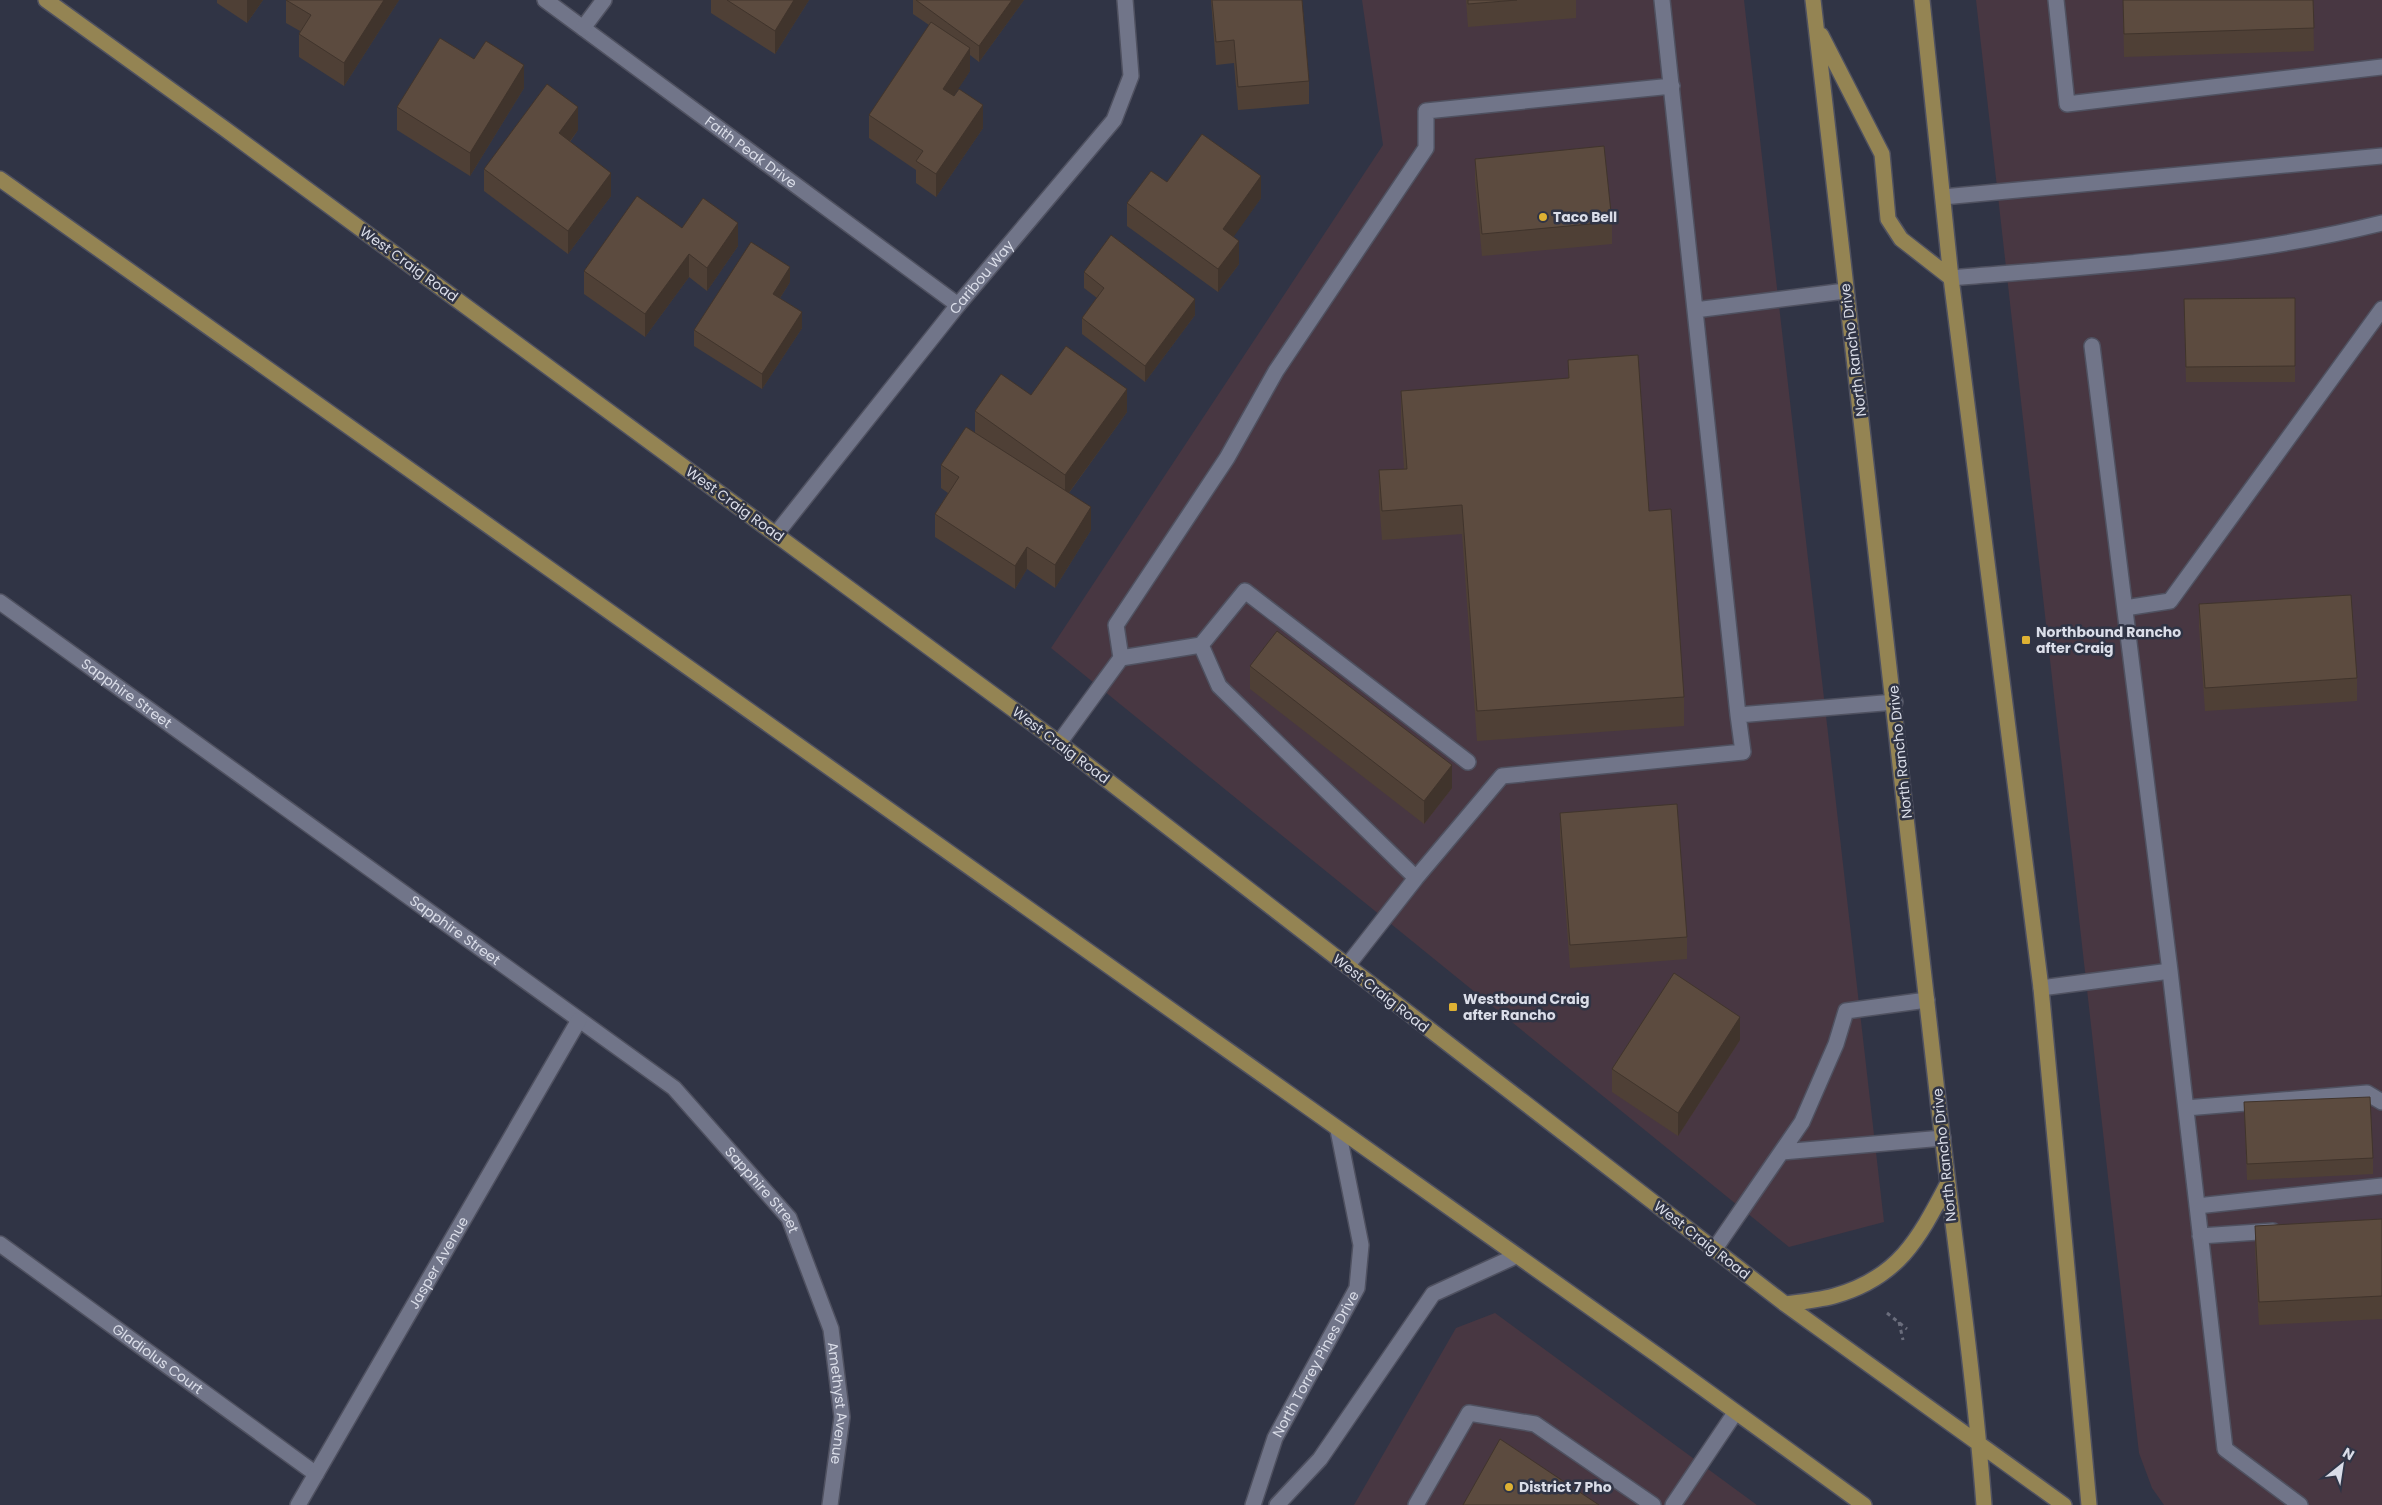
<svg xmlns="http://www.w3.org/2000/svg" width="2382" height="1505" viewBox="0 0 2382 1505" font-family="Poppins,sans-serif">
  <rect width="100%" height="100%" fill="#303445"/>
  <!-- commercial -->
  <path fill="#483742" d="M1362 0H1744L1884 1222 1789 1247 1051 648 1383 145Z
    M1976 0H2382V1505H2164L2152 1488 2139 1453Z
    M1495 1313 1757 1505H1354L1456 1328Z"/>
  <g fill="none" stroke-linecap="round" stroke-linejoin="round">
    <defs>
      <path id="service" d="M1662 0 1738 715 1895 702
        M2056 0 2067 104 2382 67
        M1943 197 2382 156
        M1951 278C2095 266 2242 258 2382 223
        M1695 310 1845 291
        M2092 346 2170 971 2225 1449 2300 1505
        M2125 608 2170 601 2382 309
        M1201 645 1219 686 1416 878
        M1121 658 1201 645 1245 591 1468 762
        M1059 743 1121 658 1116 625 1227 458 1276 371 1426 148V111L1672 86
        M1347 966 1416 878 1502 776 1743 752 1738 715
        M2041 988 2170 971
        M2186 1108 2367 1093 2382 1102
        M1782 1152 1943 1138
        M2197 1206 2382 1186
        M2200 1236 2273 1231
        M1714 1250 1802 1122 1836 1044 1846 1011 1927 1000
        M1416 1505 1469 1413 1535 1424 1653 1505
        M1673 1505 1735 1413"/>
      <g id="minor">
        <path id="s1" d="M545 0 958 305"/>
        <path d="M583 28 604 0"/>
        <path id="s2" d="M776 534 958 305 1114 120 1131 76 1125 0"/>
        <path id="s3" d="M0 602 674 1088 789 1218 831 1329 842 1417 830 1505"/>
        <path id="s4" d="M0 1244 316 1474"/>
        <path id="s5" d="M298 1505 579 1020"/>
      </g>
      <g id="tertiary">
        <path id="s6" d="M1253 1505 1275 1438 1357 1288 1361 1245 1338 1130"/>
        <path d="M1277 1505 1320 1459 1433 1294 1516 1256"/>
      </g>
      <path id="primary" d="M46 0 225 129 1059 743 1785 1304 2064 1505
        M1813 0C1854 358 1896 716 1935 1074 1951 1218 1973 1361 1984 1505
        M1922 0 1951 278 2041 988 2089 1505
        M1821 35 1882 154 1888 219 1901 239 1951 278
        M0 179 1660 1357 1864 1505
        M1785 1304C1801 1302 1819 1300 1834 1296 1898 1278 1918 1240 1947 1185"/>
    </defs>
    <!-- service casing -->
    <use href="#service" stroke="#4f5160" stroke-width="18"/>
    <!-- minor casing -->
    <use href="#minor" stroke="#4f5160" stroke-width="18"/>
    <!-- tertiary casing -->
    <use href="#tertiary" stroke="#4f5160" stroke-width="18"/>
    <!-- primary casing -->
    <use href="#primary" stroke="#4f5160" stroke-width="18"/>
    <!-- path -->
    <path stroke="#6a6d7c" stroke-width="3" stroke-dasharray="4 4" stroke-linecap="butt" d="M1887 1313 1907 1329
      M1899 1322 1903 1340"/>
    <!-- service -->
    <use href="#service" stroke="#717589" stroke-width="15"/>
    <!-- minor -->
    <use href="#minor" stroke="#717589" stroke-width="15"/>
    <!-- tertiary -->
    <use href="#tertiary" stroke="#717589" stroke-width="15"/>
    <!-- primary -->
    <use href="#primary" stroke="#948453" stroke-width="15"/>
  </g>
  <!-- wall -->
  <path fill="#4f4036" d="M217 0H263L247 23 217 3Z
    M286 0H399L344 86 299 57V34L300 31 286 23Z
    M711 0H809L775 54 711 13Z
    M913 0H1024L979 62 970 55V71L953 96 983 128 936 197 916 183V170L869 138V115L929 25 913 14Z
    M1211 0H1302L1309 81V104L1238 110 1234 63 1216 65Z
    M1466 0H1576V18L1468 27Z
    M2123 0H2313L2314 51 2124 57Z
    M474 59 524 88 470 176 397 130V107Z
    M578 130 570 142 611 196 568 254 484 191V169Z
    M1475 159 1612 222V244L1482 256 1475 182Z
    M1167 182 1261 198 1233 237 1239 264 1218 292 1127 226V203Z
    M682 228 738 246 707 291 689 277 645 337 584 294V271Z
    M1084 272 1195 315 1145 382 1082 334V318L1097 298 1084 288Z
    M790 282 780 298 802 328 762 389 694 346V330Z
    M2295 298V382H2186L2184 315Z
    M1568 360 1649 511 1684 697V726L1477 741 1462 534 1382 540 1379 500V470L1404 469 1401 420V391L1568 379Z
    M1031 395 1127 412 1069 493 1091 530 1055 588 1027 569 1015 589 935 537V514L948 493 941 488V465L975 432V411Z
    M2199 604 2357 678V701L2205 711 2199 627Z
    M1250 666 1452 788 1424 824 1250 689Z
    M1560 813 1687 937V959L1570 968 1560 836Z
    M1740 1040 1678 1136 1612 1092V1069Z
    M2244 1102 2373 1158V1174L2247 1180Z
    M2382 1219V1319L2259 1325 2255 1249V1226Z"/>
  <!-- shaded-wall -->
  <path fill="#40342c" d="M247 0H263L247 23Z
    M384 0H399L344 86V63Z
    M794 0H809L775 54V31Z
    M1012 0H1024L979 62V46Z
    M970 48V71L943 112V89Z
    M524 65V88L470 176V153Z
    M983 105V128L936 197V174Z
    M578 107V130L559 156V133Z
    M611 173V196L568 254V231Z
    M1261 176V198L1223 252V229Z
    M738 223V246L707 291V268Z
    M1239 241V264L1218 292V269Z
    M689 254V277L645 337V314Z
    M790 267V282L773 309V294Z
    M1195 299V315L1145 382V366Z
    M802 312V328L762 389V374Z
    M1127 389V412L1065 498V475Z
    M1091 507V530L1055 588V565Z
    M1027 547V569L1015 589V566Z
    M1452 765V788L1424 824V801Z
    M1740 1017V1040L1678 1136V1113Z"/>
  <!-- building -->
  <path fill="#5c4b3f" stroke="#40342c" d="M286 0H384L344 63 299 34 311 15Z
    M727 0H794L775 31Z
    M916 0H1012L979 46Z
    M1212 0H1302L1309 81 1238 87 1234 40 1216 42Z
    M1468 0H1517L1468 4Z
    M2123 0H2313L2314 28 2124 34Z
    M931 22 970 48 943 89 954 96 959 89 983 105 936 174 916 161 923 151 869 115Z
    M440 38 474 59 486 41 524 65 470 153 397 107Z
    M547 84 578 107 559 133 611 173 568 231 484 169Z
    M1202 134 1261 176 1223 229 1239 241 1218 269 1127 203 1151 171 1167 182Z
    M1604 146 1612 222 1482 234 1475 159Z
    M637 196 682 228 703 198 738 223 707 268 689 254 645 314 584 271Z
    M1111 235 1195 299 1145 366 1082 318 1104 288 1084 272Z
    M751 242 790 267 773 294 802 312 762 374 694 330Z
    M2295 298V366L2186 367 2184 299Z
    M1066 346 1127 389 1065 475 975 411 1001 374 1031 395Z
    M1638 355 1649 511 1671 509 1684 697 1477 711 1462 505 1382 511 1379 470 1407 469 1401 391 1569 378 1568 360Z
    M966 427 1091 507 1055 565 1027 547 1015 566 935 514 959 477 941 465Z
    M2351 595 2357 678 2205 688 2199 604Z
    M1277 631 1452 765 1424 801 1250 666Z
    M1677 804 1687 937 1570 945 1560 813Z
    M1674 973 1740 1017 1678 1113 1612 1069Z
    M2370 1097 2373 1158 2247 1164 2244 1102Z
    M2382 1219V1296L2259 1302 2255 1226Z
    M1500 1439 1599 1505H1463Z"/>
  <!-- markers -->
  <g fill="#deb133" stroke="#303445" stroke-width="2">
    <circle cx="1543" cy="217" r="5"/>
    <rect x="2021" y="635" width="10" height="10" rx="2.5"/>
    <rect x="1448" y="1002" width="10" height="10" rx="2.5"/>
    <circle cx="1509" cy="1487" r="5"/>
  </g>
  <g text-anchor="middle" stroke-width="5" stroke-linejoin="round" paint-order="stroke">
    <!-- street labels -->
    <g font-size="14" fill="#dadde8" stroke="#303445">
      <text dy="5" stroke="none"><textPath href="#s1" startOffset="256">Faith Peak Drive</textPath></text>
      <text transform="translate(409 264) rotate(36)" y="5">West Craig Road</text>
      <text dy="5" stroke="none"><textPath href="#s2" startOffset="329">Caribou Way</textPath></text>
      <text transform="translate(1853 350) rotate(-97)" y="5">North Rancho Drive</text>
      <text transform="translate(735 504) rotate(36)" y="5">West Craig Road</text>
      <text dy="5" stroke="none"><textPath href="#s3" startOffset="156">Sapphire Street</textPath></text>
      <text transform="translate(1061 745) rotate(37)" y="5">West Craig Road</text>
      <text transform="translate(1900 752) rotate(-96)" y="5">North Rancho Drive</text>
      <text dy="5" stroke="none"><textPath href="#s3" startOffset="561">Sapphire Street</textPath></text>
      <text transform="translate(1381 993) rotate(38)" y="5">West Craig Road</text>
      <text transform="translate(1944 1155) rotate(-96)" y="5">North Rancho Drive</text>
      <text dy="5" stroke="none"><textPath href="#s3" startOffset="966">Sapphire Street</textPath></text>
      <text transform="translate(1702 1240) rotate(38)" y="5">West Craig Road</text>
      <text dy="5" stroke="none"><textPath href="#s5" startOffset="280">Jasper Avenue</textPath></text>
      <text dy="5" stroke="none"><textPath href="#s4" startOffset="195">Gladiolus Court</textPath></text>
      <text dy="5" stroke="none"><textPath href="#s6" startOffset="155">North Torrey Pines Drive</textPath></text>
      <text dy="5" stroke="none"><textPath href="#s3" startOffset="1198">Amethyst Avenue</textPath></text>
    </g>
    <!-- poi labels -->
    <g font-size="14" font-weight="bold" fill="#dadde8" stroke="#303445" text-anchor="start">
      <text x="1553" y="222">Taco Bell</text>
      <text x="2036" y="637">Northbound Rancho<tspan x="2036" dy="16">after Craig</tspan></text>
      <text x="1463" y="1004">Westbound Craig<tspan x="1463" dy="16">after Rancho</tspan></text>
      <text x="1519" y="1492">District 7 Pho</text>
    </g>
  </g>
  <!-- north arrow -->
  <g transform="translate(2342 1465) rotate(30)" stroke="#303445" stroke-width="4" paint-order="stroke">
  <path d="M0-4L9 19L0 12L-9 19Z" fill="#dadde8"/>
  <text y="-8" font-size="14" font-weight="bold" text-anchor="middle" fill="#dadde8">N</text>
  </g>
</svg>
